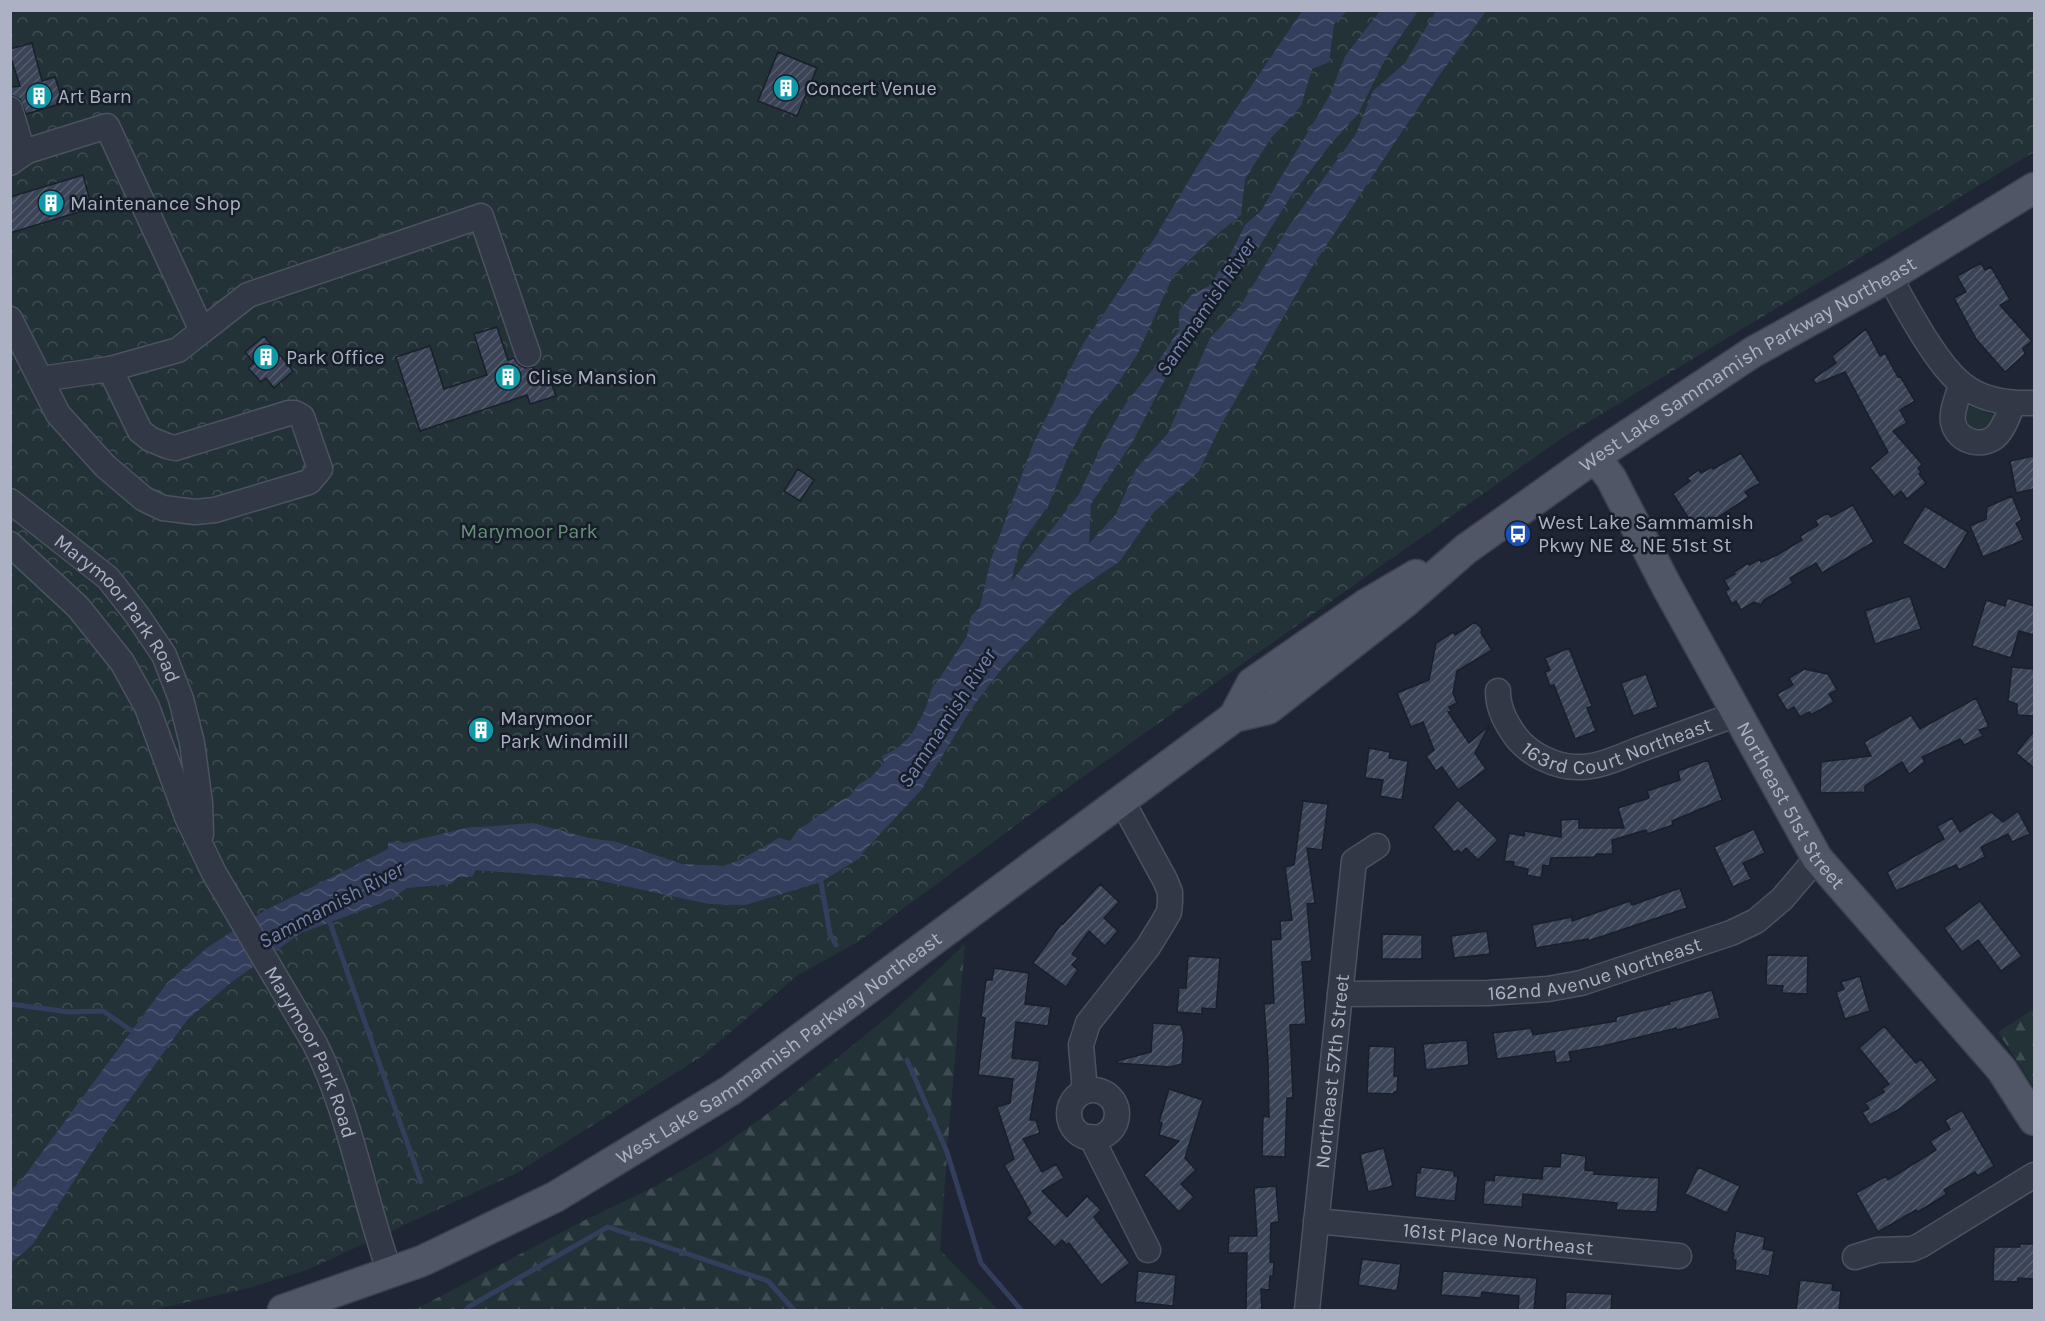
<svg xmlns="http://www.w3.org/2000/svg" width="2045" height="1321" viewBox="0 0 2045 1321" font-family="Karla,sans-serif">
  <defs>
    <pattern id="forest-firs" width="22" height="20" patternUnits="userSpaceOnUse" patternTransform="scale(1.5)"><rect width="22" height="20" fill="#223237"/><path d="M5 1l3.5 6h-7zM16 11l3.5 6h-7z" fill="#3f4d52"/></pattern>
    <pattern id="park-crowns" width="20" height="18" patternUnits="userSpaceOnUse" patternTransform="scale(1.5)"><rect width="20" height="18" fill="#223237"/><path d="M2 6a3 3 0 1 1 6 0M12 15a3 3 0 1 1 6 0" fill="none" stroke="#3f4d52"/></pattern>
    <pattern id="water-waves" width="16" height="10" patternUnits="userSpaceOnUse" patternTransform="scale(1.5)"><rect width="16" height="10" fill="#333e5d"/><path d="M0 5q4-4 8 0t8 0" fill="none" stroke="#4e5873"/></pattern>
    <pattern id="building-hatch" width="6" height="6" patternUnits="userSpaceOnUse" patternTransform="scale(1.5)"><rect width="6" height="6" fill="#3b4356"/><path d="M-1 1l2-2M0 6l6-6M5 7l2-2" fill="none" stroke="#555c6d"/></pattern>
  </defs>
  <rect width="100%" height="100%" fill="#1f2535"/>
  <!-- grass -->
  <path fill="#223237" d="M1967 405 1994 415 1989 428 1980 433 1965 427 1963 417Z"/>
  <!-- forest -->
  <path fill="url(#forest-firs)" d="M965 944 949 1128 940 1250 998 1310H410L422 1306 583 1221 654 1187 712 1153 777 1107 890 1015Z
    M2034 1009V1087L1998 1032Z"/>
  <!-- park -->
  <path fill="url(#park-crowns)" d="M10 11H2034V152L1562 438 1053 798 858 942 798 975 701 1057 515 1174 307 1270 245 1289 153 1310H11Z"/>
  <!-- water -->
  <path fill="url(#water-waves)" d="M1302 11H1347L1334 24 1329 62 1312 69 1301 106 1271 138 1245 179 1241 215 1209 241 1173 276 1137 355 1115 387 1092 414 1068 457 1048 506 1020 545 1011 582 1079 494 1103 443 1126 403 1153 369 1179 330V311L1191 295 1209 286 1231 253 1245 225 1261 211 1330 95 1345 56 1380 11H1418L1385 59 1358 114 1330 145 1291 196 1259 247 1207 314 1164 381 1133 441 1091 504 1089 544 1116 514 1136 469 1168 433 1210 338 1241 305 1289 226 1356 134 1373 91 1405 63 1436 11H1486L1439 76 1312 267 1221 425 1199 471 1154 512 1120 561 1070 595 1000 671 971 709 922 789 855 861 821 882 745 905 709 904 592 879 476 870 472 877H458L451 884 407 888 393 898 374 906 301 933 233 981 187 1020 97 1145 33 1244 11 1263V1190L20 1182 167 983 208 947 264 911 388 849V842L404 843 466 828 533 823 589 838 617 842 682 864 723 866 740 860 779 838 790 841 797 831 842 800 850 796 858 785 871 777 884 763 882 756C907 745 915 732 926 707 930 697 929 689 937 682L967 636 971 616 980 607 991 559 1034 442 1083 344 1154 239 1198 165Z"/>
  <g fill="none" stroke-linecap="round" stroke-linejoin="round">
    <!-- stream -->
    <path stroke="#333e5d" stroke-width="5" d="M819 878 821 882 830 934 836 945
      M328 917 421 1182
      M10 1004 69 1012 103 1011 132 1031
      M907 1060 947 1152 981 1263 1021 1310
      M466 1310 470 1306 608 1227 768 1281 794 1310"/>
  </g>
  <!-- building -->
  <path fill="url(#building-hatch)" stroke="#1a1f2c" stroke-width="1.5" d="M32 43 42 81 55 77 63 103 26 114 20 99 10 95V87L20 86 10 55V49Z
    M778 52 817 68 797 116 758 101Z
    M83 175 92 208 10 233V197Z
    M1981 263 1985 270 1991 267 2010 300 2000 305 2032 341 2023 348 2025 354 2005 372 1976 339 1954 298 1966 292 1957 276Z
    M497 327 508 360 514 358 518 364 525 368 533 367 537 379 549 376 556 396 530 404 527 395 420 431 396 357 430 346 444 389 487 375 474 334Z
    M1866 329 1880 356 1885 353 1898 377 1900 376 1915 401 1900 410 1907 423 1893 431 1922 464 1918 468 1921 472 1919 474 1926 483 1907 499 1901 491 1894 497 1870 468 1888 452 1845 372 1816 384 1813 379 1836 363 1832 356Z
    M264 336 293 371 274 388 266 378 261 382 248 368 254 363 245 352Z
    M1741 453 1760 483 1745 492 1749 497 1697 531 1673 494 1690 481 1687 478 1699 470 1701 473 1712 467 1713 469Z
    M2034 456V489L2016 493 2010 461Z
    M798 469 814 480 800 501 784 491Z
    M2012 496 2022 520 2016 523 2024 540 1983 557 1970 526 1986 519 1987 507Z
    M1853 505 1874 542 1822 573 1816 563 1790 578 1793 583 1764 600 1761 605 1754 602 1741 610 1736 601 1732 604 1725 591 1729 589 1724 580 1735 574 1734 572 1748 563 1749 565 1760 559 1761 562 1777 555 1802 540 1800 536 1818 525 1815 520 1828 513 1831 517Z
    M1925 506 1968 532 1945 570 1902 543Z
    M1910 596 1921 629 1875 644 1865 611Z
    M2007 598 2034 606V635L2019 631 2011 658 1972 646 1986 600 2005 606Z
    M1475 622 1482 629 1481 633 1492 650 1457 671 1453 693 1457 703 1449 707 1451 711 1448 712 1469 743 1489 726 1475 753 1486 769 1458 790 1442 767 1436 771 1426 756 1434 750 1423 722 1411 727 1397 693 1429 680 1436 643 1453 632 1455 635Z
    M1569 648 1592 706 1587 708 1596 731 1575 739 1554 685 1550 686 1545 672 1550 670 1545 658Z
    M2012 667 2034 669V716L2017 715V704L2008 701Z
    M1804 669 1828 674 1837 690 1829 694 1834 702 1811 715 1809 712 1800 717 1794 707 1787 711 1777 694 1793 685 1789 678Z
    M1646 674 1658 707 1633 716 1621 683Z
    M1976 698 1989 727 1979 730 1983 736 1964 745 1960 739 1922 757 1925 762 1909 774 1902 762 1865 786V792L1820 793 1821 762 1871 756 1864 742 1911 715 1920 729Z
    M472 730a9 9 0 1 1 18 0a9 9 0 1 1-18 0Z
    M2034 731V768L2016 753Z
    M1369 748 1390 752 1389 758 1408 761 1402 800 1380 796 1383 780 1365 778Z
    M1708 760 1722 800 1672 821 1673 825 1647 834 1646 830 1612 840 1613 854H1597L1594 857 1551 858 1549 866 1543 865 1541 878 1527 875 1528 869 1513 866 1514 862 1504 861 1509 833 1524 836 1525 831 1561 837V820L1579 819V828H1624L1618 808 1649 798 1647 791 1680 780 1678 771Z
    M1458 800 1498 840 1478 860 1466 848 1461 853 1458 850 1454 852 1433 827Z
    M1303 801 1328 804 1322 850 1307 848 1315 903 1307 904 1312 961 1302 962 1306 1024 1290 1025 1293 1098H1287L1285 1157 1262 1156 1263 1116 1269 1117 1268 1061 1264 1004 1274 1003 1271 940 1281 939 1280 921 1292 920 1285 867 1294 865Z
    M2018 811 2030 834 2012 842 2008 834 1981 847 1985 857 1959 870 1956 865 1896 891 1887 872 1944 839 1937 826 1952 818 1960 832 1991 812 2003 822Z
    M1754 829 1765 853 1743 863 1751 879 1733 887 1714 847Z
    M1100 884 1119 902 1104 918 1118 931 1105 946 1089 931 1072 954 1078 958 1072 965 1078 970 1066 987 1033 963 1062 923 1063 924Z
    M1680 888 1687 908 1588 941V939L1536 948 1532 925 1572 917V921L1630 901 1632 905Z
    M1980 901 2022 956 2001 971 1978 940 1962 952 1944 928Z
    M1487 931 1490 954 1454 958 1451 936Z
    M1382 934 1422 935V959H1382Z
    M1767 955 1808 956 1807 994 1782 993 1783 986 1766 985Z
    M1188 956 1220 958 1216 1009 1202 1008V1014L1177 1012 1179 988H1186Z
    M994 968 1029 973 1025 1004 1051 1007 1048 1026 1016 1022 1012 1058 1040 1061 1030 1120H1036L1040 1133 1023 1139 1042 1172 1056 1164 1064 1178 1042 1191 1067 1217 1087 1196 1101 1210 1094 1217 1130 1263 1101 1285 1069 1243 1067 1245 1062 1240 1055 1247 1026 1218 1031 1213 1004 1165 1014 1159 997 1107 1010 1103 1013 1079 978 1075 985 1018 981 1017 986 980H992Z
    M1860 976 1870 1011 1845 1019 1836 992 1844 989 1841 982Z
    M1712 990 1720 1018 1677 1030 1676 1028 1603 1046 1569 1052 1571 1061 1556 1063 1554 1051 1497 1059 1493 1033 1531 1028 1533 1035 1616 1021V1017L1670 1004 1669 1002Z
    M1153 1023 1181 1025 1184 1036 1182 1064 1170 1067 1117 1063V1061L1151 1052Z
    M1884 1026 1916 1063 1921 1059 1937 1080 1898 1110 1870 1125 1862 1112 1869 1109 1865 1103 1884 1092 1882 1089 1889 1084 1859 1048Z
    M1467 1040 1469 1065 1426 1070 1423 1044Z
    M1369 1046 1395 1047 1394 1076H1398L1397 1092H1394V1094L1367 1093Z
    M1169 1089 1203 1100 1185 1158 1196 1170 1181 1184 1194 1197 1179 1212 1144 1175 1179 1141 1159 1135 1162 1123 1159 1122Z
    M1962 1110 1994 1166 1978 1176 1975 1172 1944 1190 1947 1194 1918 1212 1916 1210 1878 1232 1856 1193 1886 1176 1888 1180 1936 1150 1930 1141 1950 1129 1945 1120Z
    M1384 1148 1393 1186 1368 1192 1360 1154Z
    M1561 1153 1586 1156 1585 1170 1595 1171 1594 1174 1659 1178 1657 1212 1616 1210 1617 1203 1523 1194 1522 1207 1483 1204 1485 1180 1494 1181 1495 1175 1542 1179 1543 1166 1560 1167Z
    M1421 1167 1454 1171V1176H1458L1455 1201 1415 1197 1417 1173H1420Z
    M1698 1167 1740 1186 1727 1213 1685 1194Z
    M1276 1186 1279 1222 1271 1223 1270 1262H1274L1273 1276H1270L1269 1290 1261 1289 1262 1311H1246L1247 1253H1228L1229 1236H1257L1254 1188Z
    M1736 1231 1765 1237 1763 1249 1774 1251 1769 1276 1735 1270 1736 1260H1733L1734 1253H1732Z
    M2020 1244H2034V1279L2018 1278V1282L1993 1281 1994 1247H2020Z
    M1362 1259 1401 1264 1397 1291 1358 1285Z
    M1138 1271 1176 1275 1173 1306 1135 1302Z
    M1443 1271 1537 1278 1534 1311H1518L1519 1296 1482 1292 1481 1298 1441 1295Z
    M1800 1280 1833 1284 1832 1290 1841 1291 1839 1311H1796Z
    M1566 1292 1612 1294 1611 1311H1565Z"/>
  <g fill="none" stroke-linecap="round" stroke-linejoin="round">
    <defs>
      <g id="minor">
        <path d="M10 109 23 153"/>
        <path d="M10 163 27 151 107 126 202 331 178 350 110 369 41 379"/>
        <path d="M1890 276C1900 298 1912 317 1924 337 1955 385 1974 405 2034 403"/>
        <path d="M10 319 58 414 105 466 144 499 163 508 195 512 215 510 309 482 320 469 302 417 295 413H289L175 448 167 446 150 439 140 431 110 369"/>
        <path d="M202 331 248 295 481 216 528 354"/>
        <path d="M1961 385C1958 396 1951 411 1953 422 1957 443 1985 449 1998 434 2005 426 2009 413 2013 404"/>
        <path id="s1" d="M10 501 108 578 137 615 164 655 181 699 192 743 200 803 201 834"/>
        <path id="s2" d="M10 544 78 607 122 662 147 707 187 817 214 873 315 1044C351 1116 363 1197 390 1273"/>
        <path id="s3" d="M1498 691C1498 709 1506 723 1516 737 1530 755 1557 768 1580 767 1600 767 1620 757 1638 750 1671 738 1704 726 1737 714"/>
        <path id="s4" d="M1340 994 1488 993 1548 989 1581 983 1731 933 1756 921 1782 899 1817 858"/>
        <circle cx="1093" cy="1114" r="24"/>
        <path d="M1085 1091 1081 1045 1088 1023 1148 947 1164 921 1169 912 1170 902V892L1165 880 1122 801"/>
        <path d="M1091 1137 1148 1250"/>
        <path id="s5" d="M1316 1221 1679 1256"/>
        <path d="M1855 1257 1878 1250 1912 1249 1921 1245 2034 1175"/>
        <path id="s6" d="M1307 1310 1354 861 1377 846"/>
      </g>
      <g id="major">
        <path id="s7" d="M1595 457 1611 478 1666 585 1817 858 2002 1070 2034 1120"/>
        <path d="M1234 717 1252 683 1365 605 1416 575"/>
        <path id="s8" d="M283 1310 422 1261 555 1197 731 1090 1234 717 1268 709 1404 603 1466 549 1605 450 1753 352 1890 276 2034 188"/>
      </g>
    </defs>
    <!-- minor casing -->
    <use href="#minor" stroke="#4d5261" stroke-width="27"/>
    <!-- major casing -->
    <use href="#major" stroke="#3c414f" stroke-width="33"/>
    <!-- minor -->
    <use href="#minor" stroke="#323846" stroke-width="24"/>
    <!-- major -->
    <use href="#major" stroke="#505666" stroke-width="30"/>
  </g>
  <!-- icons -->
  <defs>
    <symbol id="building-disc" viewBox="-11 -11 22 22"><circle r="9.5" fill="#0f9aa8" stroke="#181d2a"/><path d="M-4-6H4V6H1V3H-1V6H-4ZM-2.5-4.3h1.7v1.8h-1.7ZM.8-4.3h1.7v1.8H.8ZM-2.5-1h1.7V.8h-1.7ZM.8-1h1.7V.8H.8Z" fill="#fff"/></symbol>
    <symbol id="bus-disc" viewBox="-11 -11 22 22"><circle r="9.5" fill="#1a4fb4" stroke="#181d2a"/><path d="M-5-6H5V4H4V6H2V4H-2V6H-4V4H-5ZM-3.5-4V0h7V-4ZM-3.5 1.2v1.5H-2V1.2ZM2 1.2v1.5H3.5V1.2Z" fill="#fff"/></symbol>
  </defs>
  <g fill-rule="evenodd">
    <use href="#building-disc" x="771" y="73" width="30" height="30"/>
    <use href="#building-disc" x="24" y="81" width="30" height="30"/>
    <use href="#building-disc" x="36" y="188" width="30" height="30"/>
    <use href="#building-disc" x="251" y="342" width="30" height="30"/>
    <use href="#building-disc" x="493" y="362" width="30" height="30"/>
    <use href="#bus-disc" x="1503" y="519" width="30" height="30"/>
    <use href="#building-disc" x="466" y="715" width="30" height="30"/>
  </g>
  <g text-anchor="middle" stroke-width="5" stroke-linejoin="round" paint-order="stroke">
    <!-- poi labels -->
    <g font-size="20" fill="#acb2c3" stroke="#181d2a" text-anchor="start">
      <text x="806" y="95">Concert Venue</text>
      <text x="58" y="103">Art Barn</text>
      <text x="70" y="210">Maintenance Shop</text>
      <text x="286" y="364">Park Office</text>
      <text x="528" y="384">Clise Mansion</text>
      <text x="1538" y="529">West Lake Sammamish<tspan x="1538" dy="23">Pkwy NE &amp; NE 51st St</tspan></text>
      <text x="500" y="725">Marymoor<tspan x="500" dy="23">Park Windmill</tspan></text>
    </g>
    <!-- street labels -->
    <g font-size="20" fill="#acb2c3" stroke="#181d2a">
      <text dy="7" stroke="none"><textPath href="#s8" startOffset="1754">West Lake Sammamish Parkway Northeast</textPath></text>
      <text dy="7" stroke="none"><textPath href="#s1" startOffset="154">Marymoor Park Road</textPath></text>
      <text dy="7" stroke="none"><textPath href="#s3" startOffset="162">163rd Court Northeast</textPath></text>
      <text dy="7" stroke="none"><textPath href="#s7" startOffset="400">Northeast 51st Street</textPath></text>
      <text dy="7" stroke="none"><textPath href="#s4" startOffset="258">162nd Avenue Northeast</textPath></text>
      <text dy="7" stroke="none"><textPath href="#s8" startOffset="564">West Lake Sammamish Parkway Northeast</textPath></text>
      <text dy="7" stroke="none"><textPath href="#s2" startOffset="598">Marymoor Park Road</textPath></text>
      <text dy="7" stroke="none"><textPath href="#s6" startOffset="240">Northeast 57th Street</textPath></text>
      <text dy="7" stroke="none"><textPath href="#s5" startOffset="183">161st Place Northeast</textPath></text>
    </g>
    <!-- park labels -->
    <g font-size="20" fill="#659276" stroke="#181d2a">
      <text x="529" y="538">Marymoor Park</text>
    </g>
    <!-- water labels -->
    <g font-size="21" font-style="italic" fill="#7484ab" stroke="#181d2a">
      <text transform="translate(1206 307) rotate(-56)" y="7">Sammamish River</text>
      <text transform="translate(947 718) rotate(-57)" y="7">Sammamish River</text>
      <text transform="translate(331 905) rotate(-28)" y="7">Sammamish River</text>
    </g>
  </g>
  <!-- border -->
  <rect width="2045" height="1321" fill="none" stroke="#acb2c3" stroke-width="24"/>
</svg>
